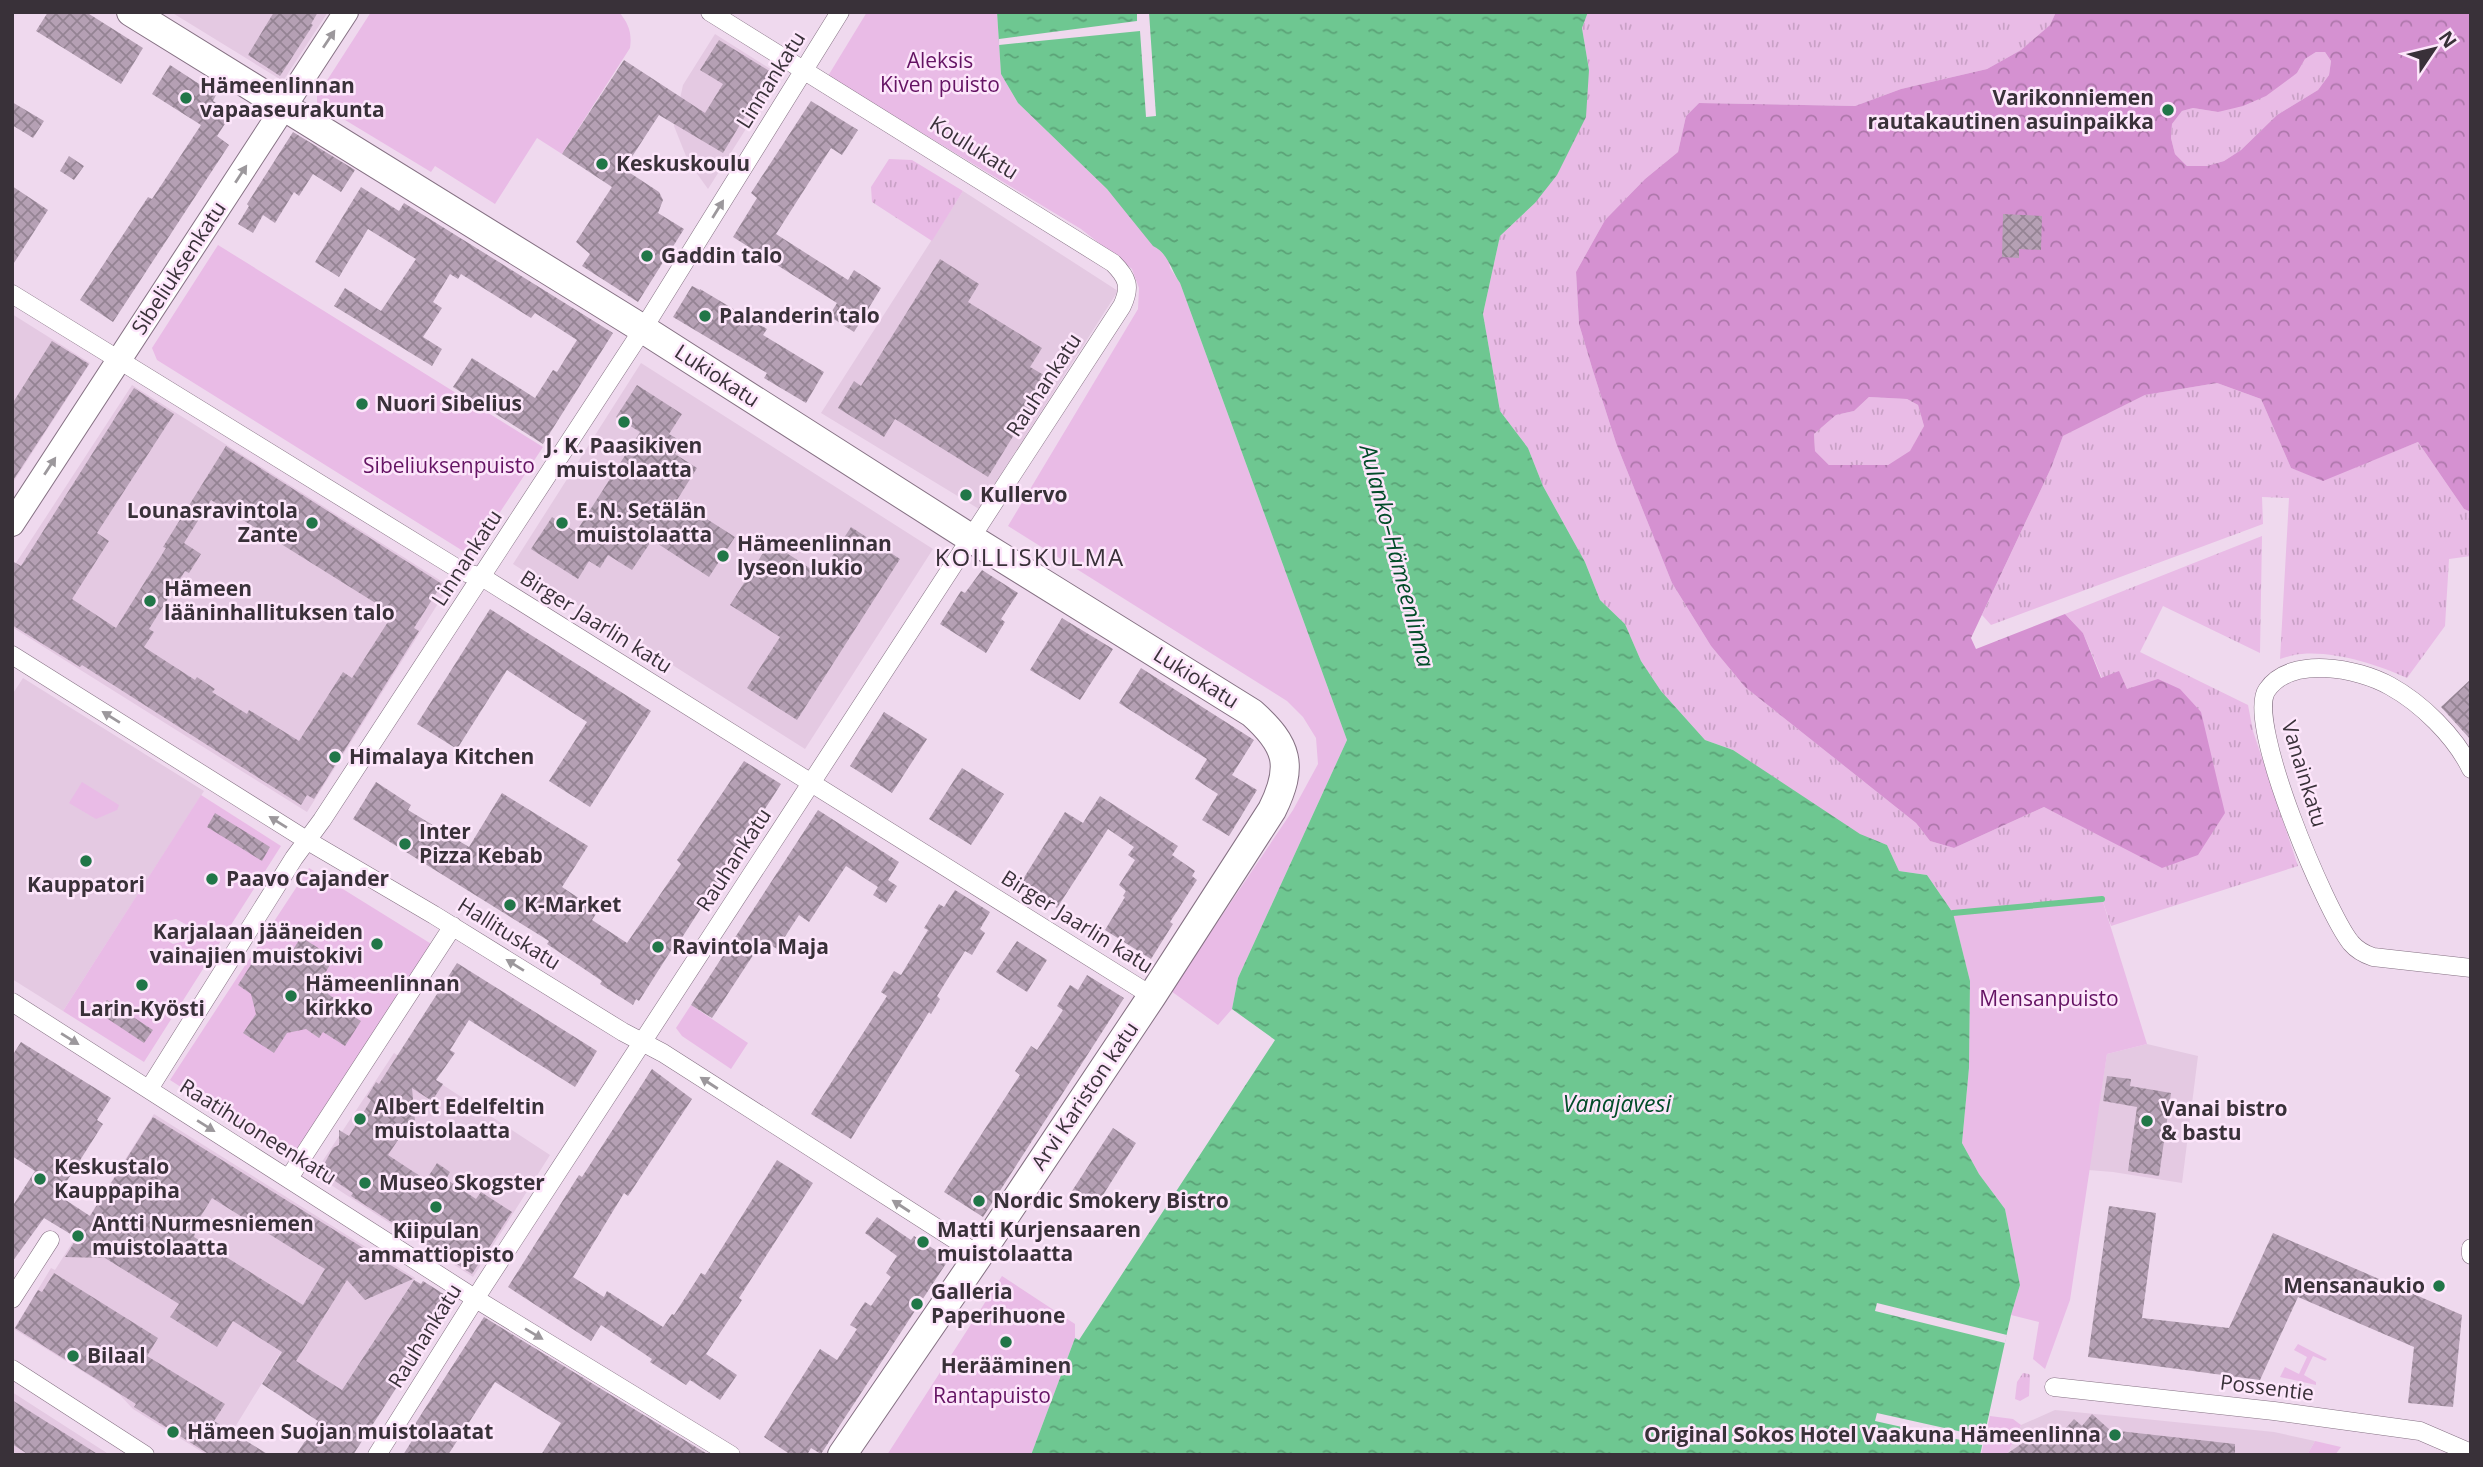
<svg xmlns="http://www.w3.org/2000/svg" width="2483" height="1467" viewBox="0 0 2483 1467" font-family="'Open Sans',sans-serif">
  <defs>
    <pattern id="grass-tufts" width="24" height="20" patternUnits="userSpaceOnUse" patternTransform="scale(1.75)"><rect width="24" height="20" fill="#e9bbe6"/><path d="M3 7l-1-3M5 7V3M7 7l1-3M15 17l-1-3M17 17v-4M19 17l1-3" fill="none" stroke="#c9a1c6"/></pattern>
    <pattern id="forest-crowns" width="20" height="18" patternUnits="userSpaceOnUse" patternTransform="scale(1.75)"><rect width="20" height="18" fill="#d591d1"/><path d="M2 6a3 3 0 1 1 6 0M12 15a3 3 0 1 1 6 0" fill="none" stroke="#ae77ab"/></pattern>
    <pattern id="water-ripples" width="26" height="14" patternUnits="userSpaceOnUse" patternTransform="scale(1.75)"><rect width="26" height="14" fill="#6ec791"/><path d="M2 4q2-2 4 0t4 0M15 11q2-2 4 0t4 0" fill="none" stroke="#5ba277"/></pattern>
    <pattern id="building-cross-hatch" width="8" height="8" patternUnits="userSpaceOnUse" patternTransform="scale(1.75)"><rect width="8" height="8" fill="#b5a0b4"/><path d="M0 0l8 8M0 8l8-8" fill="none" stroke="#948393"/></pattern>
  </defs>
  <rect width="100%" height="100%" fill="#efd9ee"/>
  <!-- built -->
  <path fill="#e4c9e2" d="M171 12H328L283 81Z
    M715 34 780 75 708 189 688 161 674 126 683 85Z
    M963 191 1118 291 979 509 821 413Z
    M12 314 90 363 12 484Z
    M641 363 933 549 805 749 513 564Z
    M132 385 449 586 307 812 12 627V569Z
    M23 678 204 791 63 1011 12 979V695Z
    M2147 1044 2198 1056 2182 1183 2113 1172 2088 1170 2107 1054Z
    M394 1053 550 1155 473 1277 314 1174Z
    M154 1114 415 1278 342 1390 281 1352 218 1455H207L133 1409 119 1394 14 1329 51 1268 55 1270Z
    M12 1392 110 1455H12Z
    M2055 1410 2274 1432 2315 1441 2307 1455H2007L2021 1425Z"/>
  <!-- grass -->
  <path fill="url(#grass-tufts)" d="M1588 12H2056L2050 25 2021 50 1987 69 1901 89 1855 106 1699 103 1686 116 1678 152 1645 179 1605 220 1576 272 1579 324 1593 371 1616 443 1672 583 1711 646 1745 687 1916 823 1930 841 1954 848 2044 807 2075 821 2126 689 2102 678 2083 633 2065 614 2262 536 2260 653 2163 606 2140 652 2248 705 2253 731 2298 866 2111 926 2102 899 1953 913 1927 875 1899 871 1887 845 1860 835 1733 750 1705 740 1661 691 1641 661 1625 624 1600 600 1585 562 1543 486 1528 448 1500 411 1483 314 1500 236 1535 203 1589 70 1582 28Z
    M2316 52H2325L2331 61 2329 75 2318 90 2277 115 2241 150 2224 161 2207 166H2187L2175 154 2171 138 2172 124 2182 111 2193 108 2218 112 2297 73 2305 59Z
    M889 159 912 160 963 191 932 241 872 202 871 187Z
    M2217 383 2261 399 2291 468 2323 480 2418 442 2464 509 2471 512V556L2449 559 2445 626 2407 678C2378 665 2335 651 2302 654 2295 654 2287 657 2280 659L2289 498 2262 497 2263 524 1991 625 1982 615 2051 468 2063 436 2145 395Z
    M1869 397 1907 399 1918 405 1924 426 1910 452 1888 465H1829L1815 451 1814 434 1836 415 1854 411Z
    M2023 1373 2029 1374 2030 1376 2029 1396 2020 1401 2015 1399 2017 1382Z"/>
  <!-- forest -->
  <path fill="url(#forest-crowns)" fill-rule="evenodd" d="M2056 12H2471V512L2464 509 2418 442 2323 481 2291 468 2261 399 2217 383 2145 395 2063 436 2051 468 1971 638 1976 649 2065 614 2083 633 2101 678 2119 671 2127 689 2158 679 2180 689 2201 712 2225 813 2198 855 2162 868 2044 807 1954 848 1930 841 1916 823 1745 687 1711 646 1672 583 1616 443 1593 371 1579 324 1576 272 1605 220 1645 179 1678 152 1686 116 1699 103 1855 106 1901 89 1987 69 2021 50 2050 25ZM2316 52H2325L2331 61 2329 75 2318 90 2277 115 2241 150 2224 161 2207 166H2187L2175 154 2171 138 2172 124 2182 111 2193 108 2218 112 2243 106 2266 96 2297 73 2305 59ZM1869 397 1907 399 1918 405 1924 426 1910 451 1888 465H1829L1815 451 1814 434 1836 415 1854 411Z"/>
  <!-- green -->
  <path fill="#e9bbe6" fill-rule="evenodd" d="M371 12H619C629 24 632 33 630 48L562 154 537 138 495 204 435 166 431 172 317 103V96Z
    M867 12H997L1001 74 1018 103 1107 189 1169 261 1170 268 1180 283 1347 740 1238 978 1232 1009 1218 1025 1171 991 1293 810 1318 764 1316 738 1303 717 1287 701 1008 526 1138 309 1139 288 1132 269 1081 229 828 76Z
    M218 245 543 447 471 556 157 360 152 348Z
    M82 782 119 805 117 810 96 819 69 803Z
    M201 795 281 846 144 1062 63 1011ZM176 919 187 925 189 933 185 941 173 944 166 940 163 928 168 921Z
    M309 868 433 945 298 1150 288 1149 285 1154 170 1080Z
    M2102 899 2147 1044 2107 1054 2070 1300 2045 1369 2033 1359 2039 1322 2011 1315 2020 1285 2005 1209 1979 1174 1962 1143 1969 1068 1970 981 1953 913Z
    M691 1005 748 1043 731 1069 682 1036 676 1028Z
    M1002 1276 1075 1324V1338L1031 1455H887Z
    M2298 1344 2327 1359 2325 1361 2313 1356 2304 1375 2316 1382V1385L2280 1377 2285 1367 2299 1374 2307 1357 2294 1350Z
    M1990 1416 2013 1419 2021 1425 2007 1455H1981Z
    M2315 1441 2341 1447 2335 1455H2307Z"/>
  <!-- water -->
  <path fill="url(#water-ripples)" d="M997 12H1588L1582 28 1589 70 1586 117 1557 175 1535 203 1500 236 1483 314 1500 411 1528 448 1543 486 1585 562 1600 600 1625 624 1641 661 1661 691 1705 740 1733 750 1860 834 1887 845 1899 871 1927 875 1953 913 1970 981 1969 1068 1962 1143 1979 1174 2005 1209 2020 1285 2011 1315 1980 1455H1031L1075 1338 1079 1340 1275 1040 1232 1009 1238 978 1347 740 1180 283C1171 270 1168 253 1153 246L1107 189 1018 103 1001 74Z"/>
  <!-- pier -->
  <path fill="#efd9ee" d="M1137 12H1149L1156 116 1146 117 1140 31 999 45V39L1137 21Z
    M1877 1303 2007 1335 2005 1343 1875 1311Z
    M1877 1413 1985 1437 1983 1445 1875 1421Z"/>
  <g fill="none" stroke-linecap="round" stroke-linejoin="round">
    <!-- stream -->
    <path stroke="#6ec791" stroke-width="6" d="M1953 913 2102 899"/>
  </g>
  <!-- building -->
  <path fill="url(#building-cross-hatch)" fill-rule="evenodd" d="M48 12H86L143 48 121 84 36 31Z
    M274 12H318L311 24 313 25 280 76 248 55Z
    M719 40 776 75 752 116 747 113 723 153 659 115 624 169 659 192 663 200 658 213 684 229 638 302 582 266 590 254 576 242 612 187 562 154 624 60 705 113 723 84 700 70Z
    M170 65 216 95 213 101 232 113 217 136 229 145 113 322 80 300 148 197 152 199 201 125 152 94Z
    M811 101 858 130 842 155 831 148 776 234 848 280 854 270 881 288 854 332 829 316 837 303 733 237 757 198 751 193Z
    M12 102 44 121 33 138 12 125Z
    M293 132 355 170 341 192 313 174 299 196 294 192 275 223 263 215 253 233 238 224 249 206 247 204Z
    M69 156 84 166 74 180 60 171Z
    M12 186 48 210 12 266Z
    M361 187 399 211 404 203 613 333 543 444 453 387 472 358 535 398 553 370 557 372 577 340 535 313 531 318 461 274 458 279 450 274 433 302 442 308 423 337 442 349 432 366 334 306 345 288 381 311 416 259 368 229 339 277 315 262Z
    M2003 214 2042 216 2041 250 2019 249V258L2002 257Z
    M940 259 979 284 968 302 1042 348 1030 367 1049 378 988 477 895 419 884 437 838 408 854 381 861 386Z
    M692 286 700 290V289L767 329 763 335 824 372 806 403 764 378 767 373 673 317Z
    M52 341 89 364 12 482V404Z
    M637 385 682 414 669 434 682 442 675 454 697 468 677 500 735 537 709 577 652 540 632 570 608 555 600 568 589 561 578 579 531 549 552 517 576 532 640 432 616 417Z
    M134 388 174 414 97 533 109 541 72 599 116 628 166 548 163 547 226 446 442 584 414 628 419 631 314 799 307 795 301 805 82 665 80 667 12 625V561L21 566ZM211 500 393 614 352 678 343 672 299 741 249 710 247 714 212 692 215 689 197 677 195 680 144 647 154 632 149 629 185 571 189 573 201 554 184 543Z
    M851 527 900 559 797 720 747 688 780 637 730 605 770 542 820 575Z
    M982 570 1018 593 1001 619 1005 622 986 653 940 624 961 591 965 593Z
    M490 609 651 711 590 807 549 781 587 722 507 670 457 749 417 724Z
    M1062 618 1113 649 1080 700 1030 670Z
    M1141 668 1254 740 1232 775 1257 790 1229 836 1202 820 1218 794 1195 779 1207 759 1119 703Z
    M2471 679V740L2441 707Z
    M884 712 927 739 892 793 850 766Z
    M744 761 781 784 674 950 672 949 639 1001 636 999 633 1005 600 984 602 981 547 944 549 941 353 819 376 782 411 805 408 810 469 847 502 793 588 846 562 887 598 911 592 920 627 943 681 864 677 860Z
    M962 768 1004 794 971 845 929 819Z
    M1100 796 1178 846 1172 855 1195 871 1192 876 1197 880 1170 922 1173 924 1151 959 1105 930 1125 897 1123 896 1126 891 1119 885 1135 860 1128 855 1134 847 1108 829 1057 908 1020 884 1065 812 1083 823Z
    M818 810 899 862 888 880 897 886 886 903 873 895 878 887 846 866 809 922 799 915 777 949 763 940 712 1018 691 1005Z
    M215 813 270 847 262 861 207 827Z
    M955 890 990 912 980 929 985 933 972 955 965 951 937 996 940 999 931 1014 929 1012 851 1139 811 1114 887 996 881 992 894 971 901 975 928 930 924 928 939 904 944 907Z
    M301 937 334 958 324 975 328 994 341 1003 339 1007 361 1021 345 1046 323 1032 319 1038 306 1029 287 1033 274 1053 243 1033 256 1014 251 994 238 985 259 952 272 960 289 956Z
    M1017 941 1047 960 1027 992 996 972Z
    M457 963 597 1051 575 1087 469 1020 450 1050 455 1053 436 1080 443 1084 432 1101 412 1088 415 1121 412 1127 404 1131 388 1155 426 1180 437 1163 450 1172 446 1179 476 1199 481 1192 512 1212 472 1274 351 1196 353 1193 326 1175 323 1166 333 1148 339 1145V1130L349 1136 371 1100 367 1097 376 1082 379 1084Z
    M1087 975 1124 998 983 1217 944 1192 1020 1075 1015 1071 1031 1046 1037 1050 1063 1010 1057 1006 1070 985 1078 990Z
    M107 1000 153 1030 144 1043 99 1013Z
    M21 1042 111 1098 97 1120 103 1124 58 1195 90 1216 153 1117 413 1279 365 1300 347 1280 296 1361 342 1390 414 1280 421 1284 423 1281 453 1300 353 1455H296L318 1421 262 1384 282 1352 233 1321 217 1347 170 1317 179 1304 105 1258 65 1257 77 1238 44 1218 12 1262V1207L35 1171 12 1156V1056ZM212 1198 325 1269 303 1305 194 1237 199 1219Z
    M652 1069 692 1099 628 1196 624 1193 573 1277 604 1297 607 1291 663 1327 672 1314 674 1315 701 1273 705 1275 777 1160 813 1183 739 1298 742 1300 706 1354 737 1375 720 1400 690 1380 686 1385 650 1362 652 1359 601 1325 591 1341 508 1287 579 1175 582 1177Z
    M2107 1076 2131 1079 2130 1086 2171 1093 2159 1176 2128 1171 2137 1107 2103 1101Z
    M1113 1128 1136 1143 1096 1206 1072 1191Z
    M2109 1206 2156 1213 2142 1318 2229 1328 2273 1233 2462 1315 2453 1407 2408 1403 2414 1347 2298 1297 2260 1380 2088 1357Z
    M877 1217 911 1240 914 1236 949 1259 821 1454 811 1448 807 1455H791L764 1437 820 1349 837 1360 857 1329 850 1325 865 1302 871 1306 891 1277 886 1273 897 1256 865 1233Z
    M54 1273 158 1338 147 1356 225 1404 214 1421 269 1455H210L134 1407 136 1404 15 1328 38 1290 42 1292Z
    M484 1317 709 1455H541L561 1423 495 1382 448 1455H403L420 1428 415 1424Z
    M12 1400 99 1455H29L12 1444Z
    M2092 1414 2110 1430 2235 1444V1455H2005L2033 1436 2045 1433 2059 1436 2074 1419 2082 1426Z"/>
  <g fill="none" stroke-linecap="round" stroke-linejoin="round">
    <defs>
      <path id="street" d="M12 294 463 572 482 577 1152 996
        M12 655 308 841 434 915 623 1032 663 1053 979 1255
        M2471 769C2455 736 2421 703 2390 686 2358 668 2291 655 2267 690 2245 721 2326 912 2351 943 2357 950 2364 954 2373 957L2471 968
        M12 1002 476 1299 731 1455
        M149 1089 294 858 322 820 643 329 840 12
        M289 1178 453 926
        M2471 1248V1255
        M12 1299 50 1240
        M12 1369 145 1455
        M2054 1387 2274 1411 2420 1431 2471 1453
        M377 1455 484 1285 1122 306C1131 287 1128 278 1113 263L710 12"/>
      <path id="secondary" d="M12 524 346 12"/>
      <path id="primary" d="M131 12 643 329 972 539 1252 713C1288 745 1294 766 1272 810L1152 996 979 1255 842 1455"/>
    </defs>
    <!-- street casing -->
    <use href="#street" stroke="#857183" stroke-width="19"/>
    <!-- secondary casing -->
    <use href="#secondary" stroke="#857183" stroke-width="26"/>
    <!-- primary casing -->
    <use href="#primary" stroke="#857183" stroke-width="30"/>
    <!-- street -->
    <use href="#street" stroke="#fff" stroke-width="18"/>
    <!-- secondary -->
    <use href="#secondary" stroke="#fff" stroke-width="24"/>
    <!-- primary -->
    <use href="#primary" stroke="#fff" stroke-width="28"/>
  </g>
  <!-- one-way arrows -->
  <defs><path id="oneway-solid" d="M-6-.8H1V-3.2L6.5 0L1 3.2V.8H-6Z" transform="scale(1.75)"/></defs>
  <g fill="#9c989c">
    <use href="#oneway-solid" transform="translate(329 39) rotate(-56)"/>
    <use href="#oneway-solid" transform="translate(241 174) rotate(-57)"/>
    <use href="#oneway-solid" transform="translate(718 209) rotate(-58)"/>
    <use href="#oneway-solid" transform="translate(50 466) rotate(-57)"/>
    <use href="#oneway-solid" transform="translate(111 717) rotate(-148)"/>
    <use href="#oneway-solid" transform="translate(278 822) rotate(-148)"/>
    <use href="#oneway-solid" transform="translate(515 965) rotate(-148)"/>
    <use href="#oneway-solid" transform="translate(70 1039) rotate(32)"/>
    <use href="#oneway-solid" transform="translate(709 1083) rotate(-147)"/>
    <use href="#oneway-solid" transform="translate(206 1126) rotate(32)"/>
    <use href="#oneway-solid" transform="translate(901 1206) rotate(-147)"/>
    <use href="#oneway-solid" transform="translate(534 1334) rotate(31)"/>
  </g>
  <!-- markers -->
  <g fill="#217648" stroke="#fde6fb" stroke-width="2.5">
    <circle cx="186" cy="98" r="7"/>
    <circle cx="2168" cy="110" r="7"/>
    <circle cx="602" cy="164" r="7"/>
    <circle cx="647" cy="256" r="7"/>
    <circle cx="705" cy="316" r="7"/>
    <circle cx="362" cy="404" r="7"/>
    <circle cx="624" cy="422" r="7"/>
    <circle cx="966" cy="495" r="7"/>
    <circle cx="312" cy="523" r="7"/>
    <circle cx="562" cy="523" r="7"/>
    <circle cx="723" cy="556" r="7"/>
    <circle cx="150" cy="601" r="7"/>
    <circle cx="335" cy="757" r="7"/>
    <circle cx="405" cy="844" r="7"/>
    <circle cx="86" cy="861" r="7"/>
    <circle cx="212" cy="879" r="7"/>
    <circle cx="510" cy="905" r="7"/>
    <circle cx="377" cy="944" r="7"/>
    <circle cx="658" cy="947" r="7"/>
    <circle cx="142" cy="985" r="7"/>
    <circle cx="291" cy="996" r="7"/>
    <circle cx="360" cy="1119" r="7"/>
    <circle cx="2147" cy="1121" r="7"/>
    <circle cx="40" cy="1179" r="7"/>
    <circle cx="365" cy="1183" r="7"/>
    <circle cx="979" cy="1201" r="7"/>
    <circle cx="436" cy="1207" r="7"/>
    <circle cx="78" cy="1236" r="7"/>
    <circle cx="923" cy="1242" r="7"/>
    <circle cx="2439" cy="1286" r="7"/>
    <circle cx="917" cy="1304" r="7"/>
    <circle cx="1006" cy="1342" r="7"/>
    <circle cx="73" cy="1356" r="7"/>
    <circle cx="173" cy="1432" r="7"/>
    <circle cx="2115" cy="1435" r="7"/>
  </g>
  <g text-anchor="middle" stroke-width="5" stroke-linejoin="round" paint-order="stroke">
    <!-- park labels -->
    <g font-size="21" fill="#641363" stroke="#fde6fb">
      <text x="940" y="68">Aleksis<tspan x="940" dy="24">Kiven puisto</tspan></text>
      <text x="449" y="473">Sibeliuksenpuisto</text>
      <text x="2049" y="1006">Mensanpuisto</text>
      <text x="992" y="1403">Rantapuisto</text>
    </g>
    <!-- street labels -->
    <g font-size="21" fill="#393139" stroke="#fde6fb">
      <text transform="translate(771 80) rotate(-58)" y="7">Linnankatu</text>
      <text transform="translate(974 148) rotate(32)" y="7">Koulukatu</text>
      <text transform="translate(179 268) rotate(-57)" y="7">Sibeliuksenkatu</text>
      <text transform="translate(717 376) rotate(33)" y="7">Lukiokatu</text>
      <text transform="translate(1044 385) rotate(-57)" y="7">Rauhankatu</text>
      <text transform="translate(467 558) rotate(-57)" y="7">Linnankatu</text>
      <text transform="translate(596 622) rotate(32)" y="7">Birger Jaarlin katu</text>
      <text transform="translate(1196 678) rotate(32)" y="7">Lukiokatu</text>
      <text transform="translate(2304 774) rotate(73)" y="7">Vanainkatu</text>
      <text transform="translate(734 860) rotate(-57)" y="7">Rauhankatu</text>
      <text transform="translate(1077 922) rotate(32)" y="7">Birger Jaarlin katu</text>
      <text transform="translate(509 934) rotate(32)" y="7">Hallituskatu</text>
      <text transform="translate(1085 1096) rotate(-56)" y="7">Arvi Kariston katu</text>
      <text transform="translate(258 1132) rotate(32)" y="7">Raatihuoneenkatu</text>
      <text transform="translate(425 1336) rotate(-58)" y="7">Rauhankatu</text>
      <text transform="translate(2267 1388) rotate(7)" y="7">Possentie</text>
    </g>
    <!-- poi labels -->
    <g font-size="21" font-weight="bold" fill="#393139" stroke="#fde6fb" text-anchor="start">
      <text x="200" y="93">Hämeenlinnan<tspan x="200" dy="24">vapaaseurakunta</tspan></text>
      <text x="2154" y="105" text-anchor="end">Varikonniemen<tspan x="2154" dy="24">rautakautinen asuinpaikka</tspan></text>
      <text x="616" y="171">Keskuskoulu</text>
      <text x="661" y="263">Gaddin talo</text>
      <text x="719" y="323">Palanderin talo</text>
      <text x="376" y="411">Nuori Sibelius</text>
      <text x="624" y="453" text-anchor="middle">J. K. Paasikiven<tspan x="624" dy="24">muistolaatta</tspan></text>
      <text x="980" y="502">Kullervo</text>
      <text x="298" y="518" text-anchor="end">Lounasravintola<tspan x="298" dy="24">Zante</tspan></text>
      <text x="576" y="518">E. N. Setälän<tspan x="576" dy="24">muistolaatta</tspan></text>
      <text x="737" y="551">Hämeenlinnan<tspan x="737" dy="24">lyseon lukio</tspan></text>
      <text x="164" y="596">Hämeen<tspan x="164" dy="24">lääninhallituksen talo</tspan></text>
      <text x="349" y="764">Himalaya Kitchen</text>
      <text x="419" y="839">Inter<tspan x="419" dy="24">Pizza Kebab</tspan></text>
      <text x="226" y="886">Paavo Cajander</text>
      <text x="86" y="892" text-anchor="middle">Kauppatori</text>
      <text x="524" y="912">K-Market</text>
      <text x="363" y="939" text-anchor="end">Karjalaan jääneiden<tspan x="363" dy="24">vainajien muistokivi</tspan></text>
      <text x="672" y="954">Ravintola Maja</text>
      <text x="305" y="991">Hämeenlinnan<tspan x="305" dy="24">kirkko</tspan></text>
      <text x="142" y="1016" text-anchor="middle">Larin-Kyösti</text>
      <text x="374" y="1114">Albert Edelfeltin<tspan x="374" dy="24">muistolaatta</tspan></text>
      <text x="2161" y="1116">Vanai bistro<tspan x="2161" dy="24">&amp; bastu</tspan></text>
      <text x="54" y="1174">Keskustalo<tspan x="54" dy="24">Kauppapiha</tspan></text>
      <text x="379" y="1190">Museo Skogster</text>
      <text x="993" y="1208">Nordic Smokery Bistro</text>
      <text x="92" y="1231">Antti Nurmesniemen<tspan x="92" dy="24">muistolaatta</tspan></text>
      <text x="937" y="1237">Matti Kurjensaaren<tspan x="937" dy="24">muistolaatta</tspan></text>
      <text x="436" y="1238" text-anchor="middle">Kiipulan<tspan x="436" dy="24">ammattiopisto</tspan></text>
      <text x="2425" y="1293" text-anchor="end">Mensanaukio</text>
      <text x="931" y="1299">Galleria<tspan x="931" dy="24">Paperihuone</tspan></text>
      <text x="87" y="1363">Bilaal</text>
      <text x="1006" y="1373" text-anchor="middle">Herääminen</text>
      <text x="187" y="1439">Hämeen Suojan muistolaatat</text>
      <text x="2101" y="1442" text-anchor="end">Original Sokos Hotel Vaakuna Hämeenlinna</text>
    </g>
    <!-- water labels -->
    <g font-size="23" font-style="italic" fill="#024c29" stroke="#fde6fb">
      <text transform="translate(1397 556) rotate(75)" y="8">Aulanko–Hämeenlinna</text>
      <text x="1617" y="1112">Vanajavesi</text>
    </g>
    <!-- quarter labels -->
    <g font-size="24" letter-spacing="2" fill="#393139" stroke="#fde6fb">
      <text x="1030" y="566">KOILLISKULMA</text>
    </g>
  </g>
  <!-- border -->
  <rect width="2483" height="1467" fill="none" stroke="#393139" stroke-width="28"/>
  <!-- north arrow -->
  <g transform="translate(2434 49) rotate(55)" stroke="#fde6fb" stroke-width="5" paint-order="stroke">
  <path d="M0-5L12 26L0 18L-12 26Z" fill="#393139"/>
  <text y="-10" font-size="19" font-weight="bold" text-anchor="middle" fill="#393139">N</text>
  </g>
</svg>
